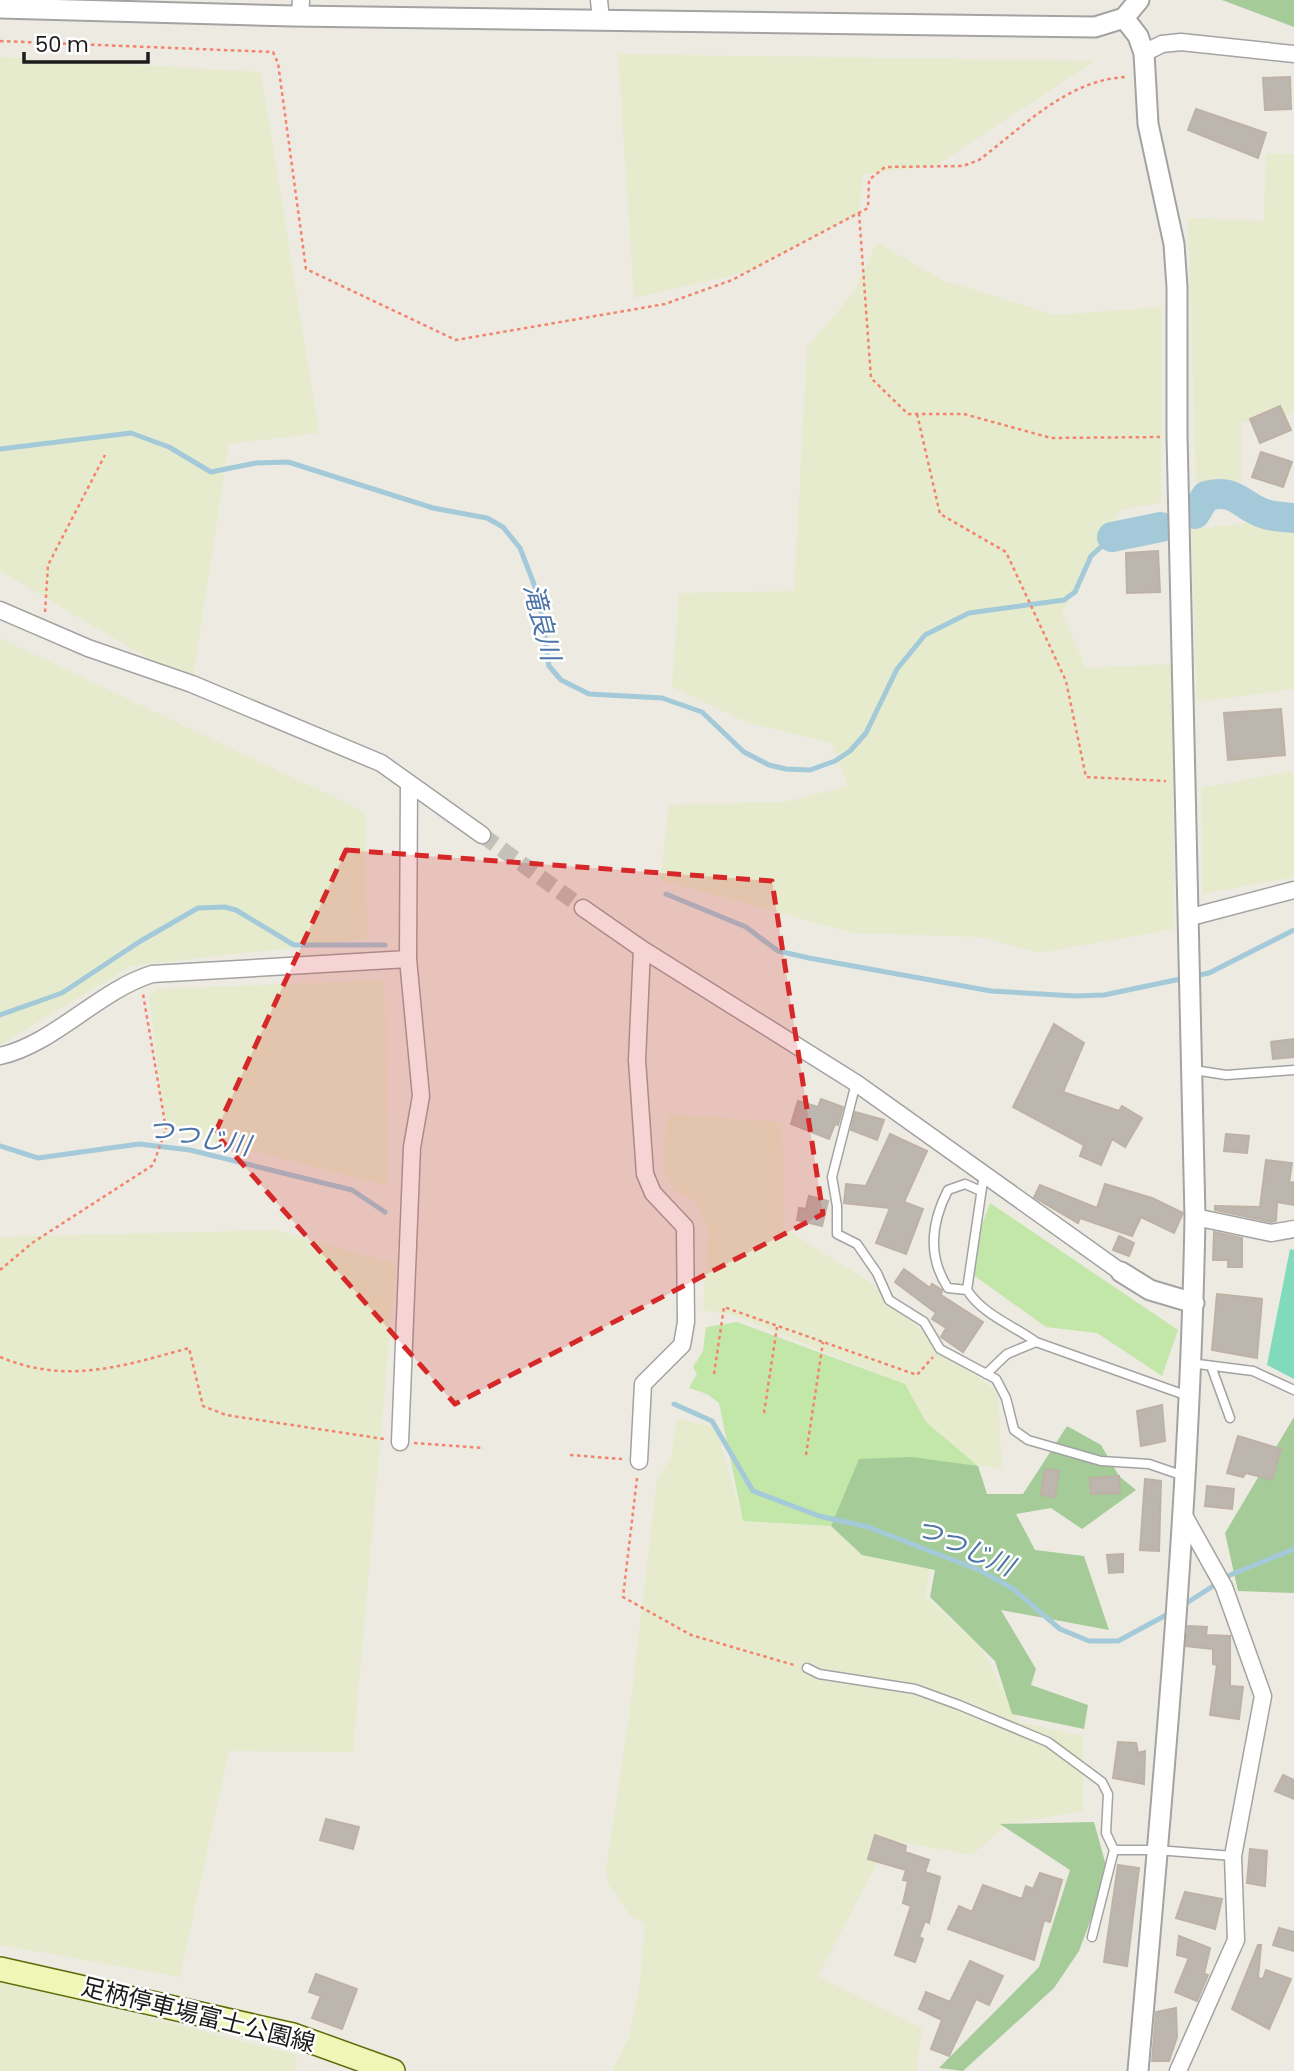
<svg xmlns="http://www.w3.org/2000/svg" width="1294" height="2071" viewBox="0 0 1294 2071" font-family="Poppins,'Noto Sans JP',sans-serif">
  <rect width="100%" height="100%" fill="#edeae2"/>
  <!-- farmland -->
  <path fill="#e7ebcd" d="M618 54 1094 61 937 165 863 174 859 213 747 272 634 298Z
    M0 57 261 72 319 433 229 444 192 684 0 571Z
    M1266 154H1294V413L1241 423V482L1196 483 1188 218 1264 221Z
    M877 242 942 280 1056 315 1162 307 1161 503 1120 510 1062 613 1086 668 1173 664 1174 929 1040 953 981 937 853 933 660 880 669 805 784 802 848 786 831 743 748 723 672 687 679 593 794 591 807 347 854 292Z
    M1294 517V689L1197 702 1191 530Z
    M0 638 365 812 367 939 131 966 0 1045Z
    M1294 771V877L1203 894 1201 788Z
    M385 980 388 1186 166 1129 149 997 156 989Z
    M667 1114 782 1122 784 1228 870 1282 940 1349 998 1392 1002 1468 978 1466 926 1422 905 1384 735 1316 703 1310 708 1229 695 1200 675 1190 664 1170Z
    M275 1230 396 1264 353 1752 229 1751 180 1977 0 1945V1237Z
    M677 1418 716 1428 743 1521 831 1526 858 1552 930 1569 925 1596 981 1647 1018 1722 1083 1736V1811L1008 1824 972 1855 889 1840 818 1976 922 2028 917 2071H612L629 2037 640 1983 645 1923 631 1917 608 1883 606 1870 629 1717 657 1480 671 1458Z
    M0 1980 297 2055 295 2071H0Z"/>
  <!-- grass -->
  <path fill="#c3e6a9" d="M990 1203 1178 1330 1162 1376 1097 1333 1046 1327 972 1274V1252Z
    M737 1322 905 1384 926 1422 978 1466 860 1459 831 1526 743 1521 719 1403 707 1394 689 1388 697 1374 693 1367 703 1351 706 1327Z"/>
  <!-- forest -->
  <path fill="#a4cb98" d="M1222 0H1294V27Z
    M1294 1417V1593L1238 1591 1225 1533Z
    M1067 1426 1101 1445 1119 1476 1136 1490 1082 1529 1051 1508 1016 1514 1035 1550 1084 1556 1109 1630 1001 1610 1036 1669 1031 1685 1088 1705 1084 1729 1012 1714 995 1661 930 1597 935 1570 862 1555 831 1526 859 1459 911 1457 978 1466 987 1494H1023Z
    M1094 1822 1108 1873 1079 1951 1054 1988 963 2071 939 2068 1039 1967 1070 1870 1000 1824Z"/>
  <!-- pitch -->
  <path fill="#82dabd" d="M1290 1249 1294 1250V1379L1267 1365Z"/>
  <g fill="none" stroke-linecap="round" stroke-linejoin="round">
    <!-- stream -->
    <path stroke="#a4cad9" stroke-width="5" d="M0 449 131 433 169 447 211 472 256 463 288 462 433 508 487 518 503 527 520 548 539 597 549 666 561 680 589 694 662 698 702 712 744 752 769 765 786 769 810 770 835 761 850 751 866 733 897 669 925 635 969 613 1064 600 1075 592 1091 556 1112 537
      M666 894 746 927 778 951 809 958 991 991 1075 996 1104 995 1209 973 1294 930
      M0 1015 62 993 139 942 198 908 225 907 236 910 294 945H385
      M0 1146 38 1158 139 1144 190 1150 352 1190 385 1212
      M674 1404 712 1421 753 1491 819 1516 868 1527 979 1570 1012 1588 1060 1629 1089 1641H1118L1170 1613
      M1182 1606 1230 1575 1294 1549"/>
    <!-- river -->
    <path stroke="#a4cad9" stroke-width="30" d="M1195 514 1206 496C1237 488 1240 506 1265 514 1274 517 1285 517 1294 518
      M1112 537 1161 527"/>
  </g>
  <!-- building -->
  <path fill="#bdb6af" stroke="#beb1a5" stroke-width="2" d="M1290 77 1291 109 1265 110 1263 78Z
    M1196 109 1266 133 1258 158 1188 130Z
    M1280 406 1291 430 1260 443 1250 419Z
    M1261 452 1292 462 1283 487 1252 477Z
    M1158 551 1160 592 1127 593 1126 553Z
    M1281 709 1285 755 1228 760 1224 713Z
    M1054 1024 1084 1043 1063 1092 1119 1111 1122 1106 1142 1118 1125 1147 1112 1139 1101 1165 1080 1156 1084 1145 1013 1107Z
    M1294 1039V1057L1273 1059 1271 1042Z
    M821 1099 843 1107 838 1125 835 1124 829 1139 791 1124 798 1101 818 1107Z
    M855 1112 884 1120 877 1140 851 1130Z
    M890 1134 927 1151 904 1202 923 1209 906 1254 876 1243 890 1208 844 1203 846 1184 866 1186Z
    M1226 1134 1249 1136 1247 1153 1224 1151Z
    M1266 1160 1292 1163 1289 1183 1294 1182V1205L1277 1202 1276 1221 1271 1222 1215 1210V1206L1260 1207Z
    M1105 1184 1152 1198 1183 1213 1174 1233 1141 1217 1132 1236 1080 1218 1078 1223 1034 1197 1040 1185 1097 1208Z
    M809 1196 828 1201 822 1226 797 1220 799 1208 806 1209Z
    M1214 1232 1242 1238V1267H1228V1260H1213Z
    M1119 1236 1134 1243 1129 1256 1113 1250Z
    M904 1269 930 1288 932 1284 942 1290 941 1295 983 1322 963 1352 941 1337 946 1328 932 1319 936 1313 895 1282Z
    M1217 1294 1262 1299 1257 1358 1212 1350Z
    M1162 1405 1165 1441 1141 1446 1137 1411Z
    M1238 1436 1281 1449 1272 1480 1246 1473 1243 1477 1227 1473Z
    M1045 1469 1059 1471 1055 1497 1041 1495Z
    M1119 1476 1120 1493 1091 1494 1090 1478Z
    M1145 1479 1161 1481 1159 1551 1140 1550Z
    M1207 1486 1234 1489 1232 1509 1205 1506Z
    M1123 1554V1572L1109 1573 1107 1555Z
    M1188 1626 1207 1627 1206 1635 1230 1636V1686L1243 1687 1239 1719 1210 1715 1217 1665 1213 1664V1649L1186 1646Z
    M1118 1742 1136 1743 1138 1753 1145 1751 1144 1784 1113 1778Z
    M1283 1775 1294 1780V1799L1275 1791Z
    M326 1819 359 1827 353 1849 320 1840Z
    M875 1835 906 1846 905 1852 929 1860 925 1872 940 1877 929 1923 925 1921 919 1937 923 1939 915 1962 895 1955 911 1906 903 1903 908 1881 903 1880 906 1870 868 1859Z
    M1250 1849 1267 1851 1265 1886 1247 1883Z
    M1118 1865 1139 1868 1127 1966 1104 1962Z
    M1040 1873 1062 1880 1050 1922 1044 1920 1034 1960 948 1929 959 1906 972 1912 983 1885 1022 1899 1026 1886 1033 1889Z
    M1185 1892 1222 1899 1215 1929 1176 1918Z
    M1279 1928 1294 1932V1951L1273 1945Z
    M1179 1936 1210 1948 1204 1974 1208 1975 1197 2001 1175 1992 1189 1958 1177 1955Z
    M1258 1945H1261L1258 1978 1263 1979 1266 1970 1291 1979 1269 2029 1232 2009Z
    M970 1961 1003 1976 989 2005 976 1999 949 2056 931 2049 942 2020 919 2009 926 1992 950 2002Z
    M316 1974 357 1989 342 2029 312 2018 321 1996 309 1992Z
    M1176 2008 1177 2037 1169 2061H1152L1156 2012Z"/>
  <g fill="none" stroke-linecap="round" stroke-linejoin="round">
    <!-- minor-tunnel -->
    <path stroke="#c3c1ba" stroke-width="16" stroke-dasharray="16 8" stroke-linecap="butt" d="M482 835 583 908"/>
    <defs>
      <path id="service" d="M1194 1070 1226 1075 1294 1070
        M856 1083 832 1177 837 1206V1234L857 1244 877 1273 889 1300 924 1322 940 1349 996 1379 1006 1398 1014 1430 1028 1440 1101 1461 1149 1464 1184 1476
        M984 1174 967 1290C983 1315 1013 1325 1036 1342
        M967 1290 948 1288C927 1256 931 1223 948 1190L965 1184 981 1191
        M1190 1363 1253 1371 1294 1390
        M1211 1366 1230 1418
        M986 1374 1007 1354 1036 1342 1188 1396
        M807 1668 819 1674 915 1689 959 1705 1048 1742 1102 1782 1108 1794 1106 1833 1114 1850 1092 1937
        M1114 1850H1157L1233 1856"/>
      <path id="minor" d="M599 0 601 20
        M300 16 301 0
        M1144 53 1162 44 1181 42 1294 54
        M0 610 88 648 192 684 381 763 482 835
        M583 908 642 949 856 1083 1121 1272
        M1191 917 1294 890
        M0 1056C54 1044 98 991 152 974L408 959
        M1195 1217 1271 1233 1294 1229
        M400 1442 412 1147 421 1096 408 959 409 783
        M639 1461 643 1384 682 1345 686 1322 685 1227 653 1193 645 1174 637 1060 642 949
        M1178 2071 1236 1940 1233 1856 1263 1696 1224 1587 1182 1512"/>
      <path id="tertiary" d="M0 8 293 16 1095 27 1124 18 1139 0
        M1124 18 1138 36 1144 53 1148 124 1174 244 1177 287V436L1195 1217C1190 1502 1163 1787 1138 2071
        M1121 1272 1150 1290 1194 1303"/>
      <path id="secondary" d="M0 1969 293 2035 393 2071"/>
    </defs>
    <!-- service casing -->
    <use href="#service" stroke="#a3a3a3" stroke-width="11"/>
    <!-- minor casing -->
    <use href="#minor" stroke="#a3a3a3" stroke-width="19"/>
    <!-- tertiary casing -->
    <use href="#tertiary" stroke="#a3a3a3" stroke-width="23"/>
    <!-- secondary casing -->
    <use href="#secondary" stroke="#5c6d09" stroke-width="26"/>
    <!-- path -->
    <path stroke="#f3836c" stroke-width="2.5" stroke-dasharray="3.5 3.5" stroke-linecap="butt" d="M0 41 273 52 278 63 306 269 456 340 665 304 732 280 868 208 869 180 885 167 963 166 979 160C1024 126 1070 78 1128 77
      M859 213 871 378 908 414H964L1051 438 1160 437
      M917 414 940 514 1006 552 1066 681 1086 777 1166 781
      M45 612 48 565 105 455
      M0 1270 32 1243 153 1165 166 1129 143 994
      M0 1357C67 1385 123 1366 189 1348L203 1406 226 1415 384 1439
      M714 1374 724 1307 917 1375 933 1357
      M764 1413 777 1327
      M414 1443 484 1448
      M570 1455 622 1459
      M806 1455 823 1342
      M637 1478 623 1597 691 1635 794 1665"/>
    <!-- service -->
    <use href="#service" stroke="#fff" stroke-width="8"/>
    <!-- minor -->
    <use href="#minor" stroke="#fff" stroke-width="16"/>
    <!-- tertiary -->
    <use href="#tertiary" stroke="#fff" stroke-width="19"/>
    <!-- secondary -->
    <use href="#secondary" stroke="#eff6b6" stroke-width="23"/>
  </g>
  <!-- marked area -->
  <path fill="#d62828" fill-opacity="0.2" stroke="#d62828" stroke-width="5" stroke-dasharray="14 9" stroke-linejoin="round" d="M346 850 772 881 823 1214 455 1404 215 1133Z"/>
  <g text-anchor="middle" stroke-width="5" stroke-linejoin="round" paint-order="stroke">
    <!-- street labels -->
    <g font-size="24" fill="#1c1c1c" stroke="#fff">
      <text transform="translate(198 2015) rotate(14)" y="8">足柄停車場富士公園線</text>
    </g>
    <!-- water labels -->
    <g font-size="26" font-style="italic" fill="#4d74a7" stroke="#fff">
      <text transform="translate(542 622) rotate(76)" y="9">滝良川</text>
      <text transform="translate(199 1137) rotate(10)" y="9">つつじ川</text>
      <text transform="translate(965 1547) rotate(24)" y="9">つつじ川</text>
    </g>
  </g>
  <!-- scale -->
  <path d="M24 52v10h124v-10" fill="none" stroke="#1c1c1c" stroke-width="3.5"/>
  <text x="35" y="52" font-size="21" fill="#1c1c1c" stroke="#ffffff" stroke-width="5" paint-order="stroke">50 m</text>
</svg>
